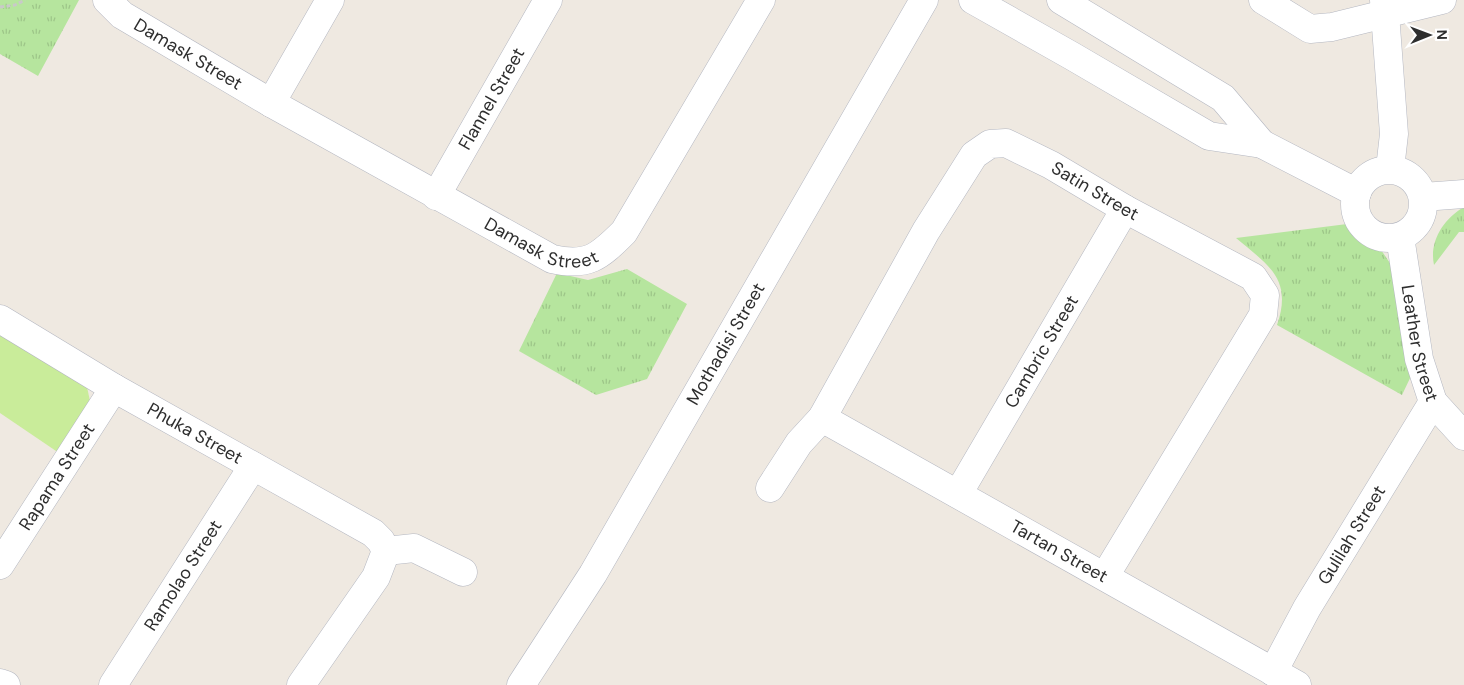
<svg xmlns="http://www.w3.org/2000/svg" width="1464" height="685" viewBox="0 0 1464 685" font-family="'DM Sans',sans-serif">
  <defs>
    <pattern id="park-tufts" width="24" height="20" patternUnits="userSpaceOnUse" patternTransform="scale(1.25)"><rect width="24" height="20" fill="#b6e59e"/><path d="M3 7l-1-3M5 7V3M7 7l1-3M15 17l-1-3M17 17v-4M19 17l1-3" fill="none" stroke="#9dc588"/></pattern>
  </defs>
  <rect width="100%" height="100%" fill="#efe9e1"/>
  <!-- park -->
  <path fill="url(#park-tufts)" d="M0 0H79L38 76 0 54Z
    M1464 207V232H1459L1434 265C1429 242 1443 219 1464 207Z
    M1355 223 1379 247 1392 266 1412 374 1402 395 1277 325C1293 279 1268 265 1236 238Z
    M627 269 687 304 647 379 596 395 519 351 557 273 588 280Z"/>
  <!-- pitch -->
  <path fill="#c9ec9a" d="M0 329 87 387 90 401 59 453 0 413Z"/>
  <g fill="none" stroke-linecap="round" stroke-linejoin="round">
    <defs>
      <g id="minor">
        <path id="s1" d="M107 0 122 15 271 103 552 259C588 267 599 257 624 232L761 0"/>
        <path d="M973 0 1072 56 1209 136 1262 144 1357 193"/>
        <path d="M1061 0 1223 98 1262 144"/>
        <path d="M1263 0 1310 29 1332 27 1442 0"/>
        <path d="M1384 0 1394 134 1390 169"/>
        <path d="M271 103 330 0"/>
        <circle cx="1389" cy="204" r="34"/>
        <path id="s2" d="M436 196 548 0"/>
        <path d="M1423 197 1464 194"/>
        <path id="s3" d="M1400 237 1419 359 1433 402 1464 436"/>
        <path id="s4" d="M0 319 114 388 373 533 381 541 386 551 376 577 301 685"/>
        <path id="s5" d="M822 418 1297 685"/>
        <path id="s6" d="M770 488 799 443 822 418 926 231 974 155 990 144 1006 143 1051 165 1125 209 1253 277 1265 295 1263 315 1105 576"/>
        <path id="s7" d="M958 494 1125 209"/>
        <path d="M386 551 414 548 463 572"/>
        <path id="s8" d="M0 565 114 388"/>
        <path id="s9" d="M1273 672 1307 608 1433 402"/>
        <path d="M0 683 6 685"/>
        <path id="s10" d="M113 685 253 466"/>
        <path id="s11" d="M521 685 593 574 924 0"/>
      </g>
    </defs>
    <!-- minor casing -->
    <use href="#minor" stroke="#b4b7c1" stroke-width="29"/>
    <!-- path -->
    <path stroke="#c9c9c9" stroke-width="3" stroke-dasharray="4 2.5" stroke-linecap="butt" d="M0 7 15 5 25 0"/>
    <!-- minor -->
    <use href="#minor" stroke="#fff" stroke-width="28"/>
  </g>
  <g text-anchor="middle" stroke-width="4" stroke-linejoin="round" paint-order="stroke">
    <!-- street labels -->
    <g font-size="18" fill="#2e2e2e" stroke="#fff">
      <text dy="6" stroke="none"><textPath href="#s1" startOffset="98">Damask Street</textPath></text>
      <text dy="6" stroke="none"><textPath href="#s2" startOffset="112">Flannel Street</textPath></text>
      <text dy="6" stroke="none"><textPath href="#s6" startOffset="528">Satin Street</textPath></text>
      <text dy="6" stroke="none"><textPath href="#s1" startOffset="501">Damask Street</textPath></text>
      <text dy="6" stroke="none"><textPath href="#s3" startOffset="108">Leather Street</textPath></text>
      <text dy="6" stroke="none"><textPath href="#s11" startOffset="398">Mothadisi Street</textPath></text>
      <text dy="6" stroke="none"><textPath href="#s7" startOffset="165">Cambric Street</textPath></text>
      <text dy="6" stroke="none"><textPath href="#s4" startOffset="226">Phuka Street</textPath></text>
      <text dy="6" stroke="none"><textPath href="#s8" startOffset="105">Rapama Street</textPath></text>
      <text dy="6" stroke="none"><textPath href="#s9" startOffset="158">Gulilah Street</textPath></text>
      <text dy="6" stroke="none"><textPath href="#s5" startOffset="272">Tartan Street</textPath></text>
      <text dy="6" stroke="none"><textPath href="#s10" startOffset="130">Ramolao Street</textPath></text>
    </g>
  </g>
  <!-- north arrow -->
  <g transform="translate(1429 35) rotate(89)" stroke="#ffffff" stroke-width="4" paint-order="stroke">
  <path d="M0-4L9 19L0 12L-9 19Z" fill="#2e2e2e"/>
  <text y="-8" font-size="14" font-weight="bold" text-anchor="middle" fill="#2e2e2e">N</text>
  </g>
</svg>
